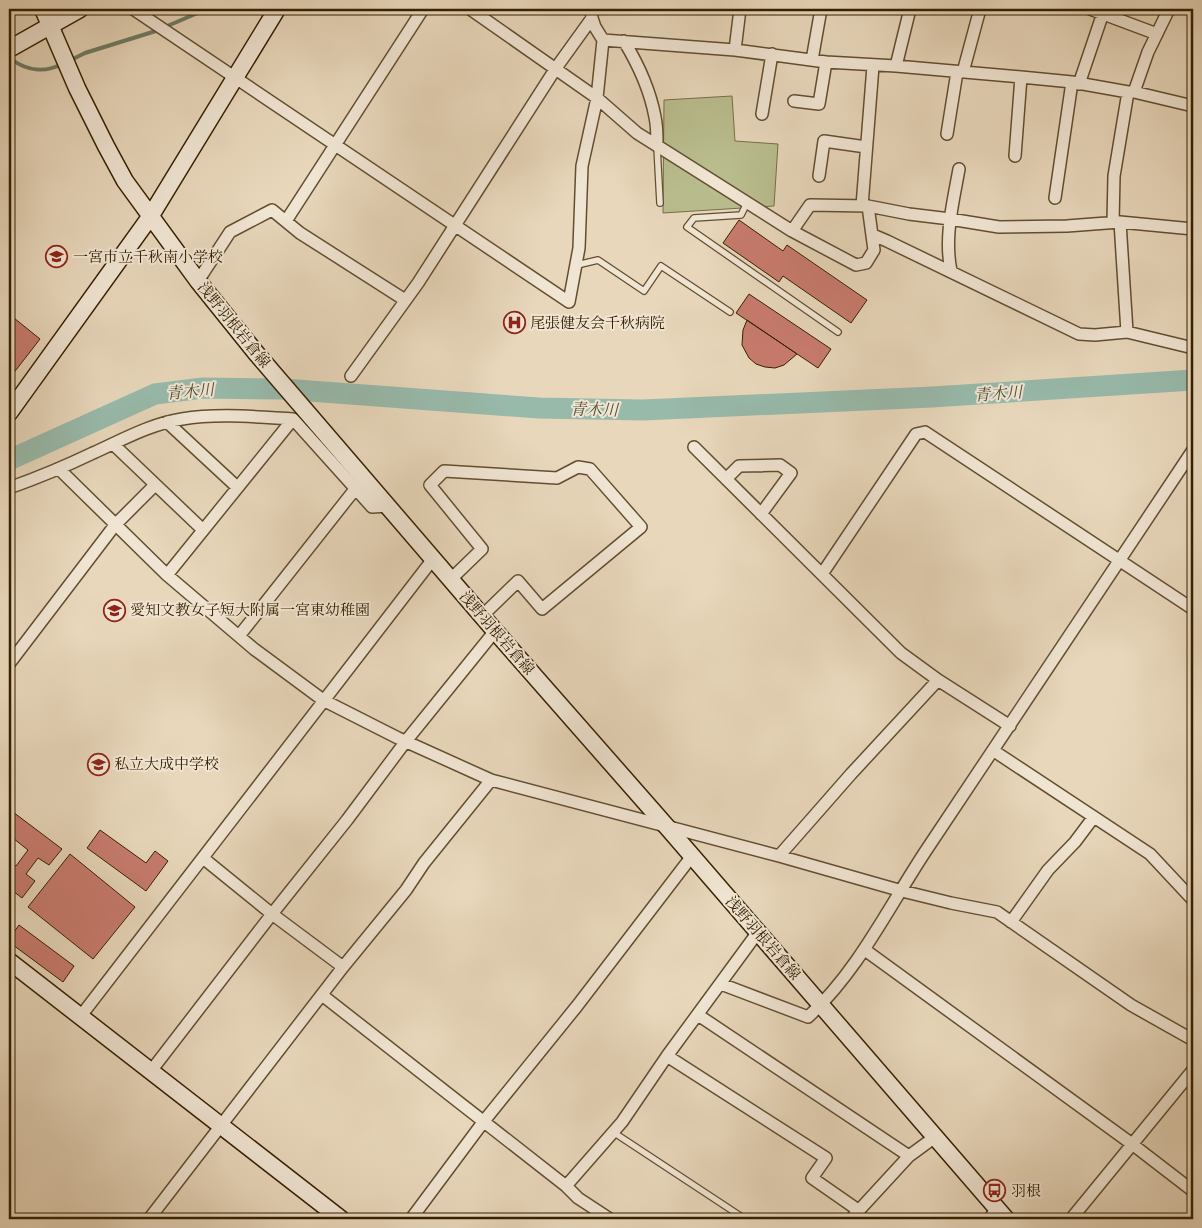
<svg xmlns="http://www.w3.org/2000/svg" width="1202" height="1228" viewBox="0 0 1202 1228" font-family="'IM FELL French Canon','Noto Serif JP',serif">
  <rect width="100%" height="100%" fill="#e8d7bb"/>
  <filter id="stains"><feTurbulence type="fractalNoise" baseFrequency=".004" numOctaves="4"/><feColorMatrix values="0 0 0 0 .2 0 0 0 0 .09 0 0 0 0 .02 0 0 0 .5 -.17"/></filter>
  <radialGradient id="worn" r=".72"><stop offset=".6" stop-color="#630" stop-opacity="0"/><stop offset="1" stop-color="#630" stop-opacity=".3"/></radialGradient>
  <!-- green -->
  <path fill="#b9bd8e" stroke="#776e47" d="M732 96 735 141 778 144 774 206 663 213 664 100Z"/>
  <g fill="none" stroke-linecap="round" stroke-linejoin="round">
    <!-- stream -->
    <path stroke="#707c67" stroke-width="4" d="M165 27 207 9
      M11 59C27 71 45 73 62 64
      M69 61 85 53 159 30"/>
    <!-- river -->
    <path stroke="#98baab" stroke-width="21" d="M9 460 155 394 203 388 283 389 539 408 643 410 932 397 1193 380"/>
  </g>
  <!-- building -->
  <path fill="#c87b6e" stroke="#352000" d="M739 220 783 251 787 245 867 300 851 323 783 276 779 282 723 243Z
    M749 294 831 349 818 368 736 313Z
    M9 314 40 339 9 379Z
    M747 320 797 354 784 365 775 368 765 367 756 364 749 358 742 345 743 330Z
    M9 809 62 849 49 865 38 858 26 874 35 881 22 898 9 888V861L16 866 28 850 9 835Z
    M100 830 146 863 155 851 168 861 146 891 87 848Z
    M70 854 135 907 93 959 28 907Z
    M19 925 74 966 63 982 9 942V939Z"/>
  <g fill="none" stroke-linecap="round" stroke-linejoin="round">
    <defs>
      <path id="lane" d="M657 147 660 203
        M747 203 741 215 694 218 687 227 838 332
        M577 265 598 260 644 291 661 266 730 312
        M613 1132 745 1219"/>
      <path id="street" d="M133 9 569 302 579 248 582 166 597 98 603 40 595 27 592 18 591 9
        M470 9 597 98 637 133 792 231 856 265 866 263 874 250 868 206
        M1090 9 1157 34
        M603 40 735 50 826 62 896 66 1021 77 1072 82 1128 92H1134L1193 106
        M624 41C638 64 650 90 655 117 657 126 657 136 657 145
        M735 50 740 9
        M812 60 821 9
        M896 66 910 9
        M963 72 980 9
        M1079 84 1103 13
        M1134 92 1148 52 1169 9
        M794 101 819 104 826 62
        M762 114 772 54
        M947 134 957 72
        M1015 156 1021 77
        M819 176 824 141 866 147
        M1055 198 1072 82
        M862 206 873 66
        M286 221 423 9
        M1113 222 1114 176 1128 92
        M1120 222 1127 332
        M792 231 810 205 868 206 909 214 950 219 999 227 1067 226 1120 222 1193 229
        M873 235 887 241 1079 334 1095 335 1127 332 1193 348
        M951 271C944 237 953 203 959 169
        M198 281 230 232 272 210 300 233 405 300
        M351 376 418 283 556 68 592 18
        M167 422 237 487
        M113 444 202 529
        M694 447 901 653 938 680 1010 726
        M59 469 167 575 254 649 323 700 398 738 491 780 779 856 902 891 951 903 997 912 1131 1005 1193 1040
        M726 479 739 466 780 465 791 473 761 514
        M9 488C37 478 66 466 93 453 122 440 150 424 182 419 218 413 257 417 293 419L372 507 389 506
        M822 574 916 434 925 432 1193 609
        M167 575 293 419
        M451 579 482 549 430 485 444 471 557 478 578 467 590 469 641 527 542 609 518 581 482 616
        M239 636 356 488
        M9 664 115 525 155 485
        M994 751 1150 854 1193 900
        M779 856 851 774 938 680
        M203 858 272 914 343 967
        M1011 922 1048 870 1075 842 1093 818
        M865 950 1132 1144 1193 1191
        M721 984 808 1017C859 970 889 906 927 849 1016 716 1104 582 1193 450
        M322 995 566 1186 578 1198 610 1219
        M698 1015 909 1156
        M80 1017 433 559
        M667 1056 826 1158 812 1178 858 1210
        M151 1071 272 914 347 820 406 741 495 631
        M566 1186 622 1122 667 1056 758 932
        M149 1219 343 967 406 890 424 863 491 780
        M411 1219 484 1121 577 1006 692 856
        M851 1219 909 1156 935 1137
        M989 1219 997 1209
        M1071 1219 1193 1070"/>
      <path id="secondary" d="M43 9 77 88 106 146 125 181 198 281 256 353 495 631 667 827 1006 1219
        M9 49 80 9
        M9 413 150 217 277 9
        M9 961 341 1219"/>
    </defs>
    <!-- lane casing -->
    <use href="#lane" stroke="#624e2f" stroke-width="8"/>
    <!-- street casing -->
    <use href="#street" stroke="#624e2f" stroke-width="14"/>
    <!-- secondary casing -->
    <use href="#secondary" stroke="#352000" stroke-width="19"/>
    <!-- lane -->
    <use href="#lane" stroke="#f0e5d3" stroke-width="5.5"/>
    <!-- street -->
    <use href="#street" stroke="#f0e5d3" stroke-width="11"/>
    <!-- secondary -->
    <use href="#secondary" stroke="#f0e5d3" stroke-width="16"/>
  </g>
  <!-- icons -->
  <defs>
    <symbol id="school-ring" viewBox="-11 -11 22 22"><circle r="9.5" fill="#f0e5d3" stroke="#8f2418" stroke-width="1.5"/><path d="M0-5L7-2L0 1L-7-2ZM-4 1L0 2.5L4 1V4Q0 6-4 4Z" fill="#8f2418"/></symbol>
    <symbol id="hospital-ring" viewBox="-11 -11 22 22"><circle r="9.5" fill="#f0e5d3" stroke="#8f2418" stroke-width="1.5"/><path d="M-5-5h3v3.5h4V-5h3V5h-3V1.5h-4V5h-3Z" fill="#8f2418"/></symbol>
    <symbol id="bus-ring" viewBox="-11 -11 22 22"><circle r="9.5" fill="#f0e5d3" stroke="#8f2418" stroke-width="1.5"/><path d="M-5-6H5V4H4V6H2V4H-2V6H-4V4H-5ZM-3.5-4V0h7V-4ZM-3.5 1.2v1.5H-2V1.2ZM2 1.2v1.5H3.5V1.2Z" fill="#8f2418"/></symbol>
  </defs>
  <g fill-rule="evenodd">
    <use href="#school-ring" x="44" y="244" width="25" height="25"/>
    <use href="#hospital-ring" x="502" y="310" width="25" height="25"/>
    <use href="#school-ring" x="102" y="598" width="25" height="25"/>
    <use href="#school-ring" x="86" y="752" width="25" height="25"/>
    <use href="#bus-ring" x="982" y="1178" width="25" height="25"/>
  </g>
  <g text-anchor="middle" stroke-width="4" stroke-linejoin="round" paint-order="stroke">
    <!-- poi labels -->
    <g font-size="15" fill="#352000" stroke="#f0e5d3" text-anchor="start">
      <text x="73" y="262">一宮市立千秋南小学校</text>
      <text x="530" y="328">尾張健友会千秋病院</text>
      <text x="130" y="615">愛知文教女子短大附属一宮東幼稚園</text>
      <text x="114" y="769">私立大成中学校</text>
      <text x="1011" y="1196">羽根</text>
    </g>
    <!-- street labels -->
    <g font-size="15" fill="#352000" stroke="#f0e5d3">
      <text transform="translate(234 325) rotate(51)" y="5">浅野羽根岩倉線</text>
      <text transform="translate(497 633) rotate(49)" y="5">浅野羽根岩倉線</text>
      <text transform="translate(763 938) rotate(49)" y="5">浅野羽根岩倉線</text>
    </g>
    <!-- water labels -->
    <g font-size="16" font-style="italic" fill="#534e33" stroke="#f0e5d3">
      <text transform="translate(190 391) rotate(-5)" y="6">青木川</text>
      <text transform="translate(998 393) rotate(-4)" y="6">青木川</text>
      <text transform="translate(594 409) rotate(1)" y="6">青木川</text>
    </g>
  </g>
  <!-- margin -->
  <rect width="1202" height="1228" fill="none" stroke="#e8d7bb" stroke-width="30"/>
  <rect x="10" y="10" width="1182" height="1208" fill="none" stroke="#352000" stroke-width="2.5"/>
  <rect x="15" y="15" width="1172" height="1198" fill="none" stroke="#352000"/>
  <rect width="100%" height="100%" filter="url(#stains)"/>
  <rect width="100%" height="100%" fill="url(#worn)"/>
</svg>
